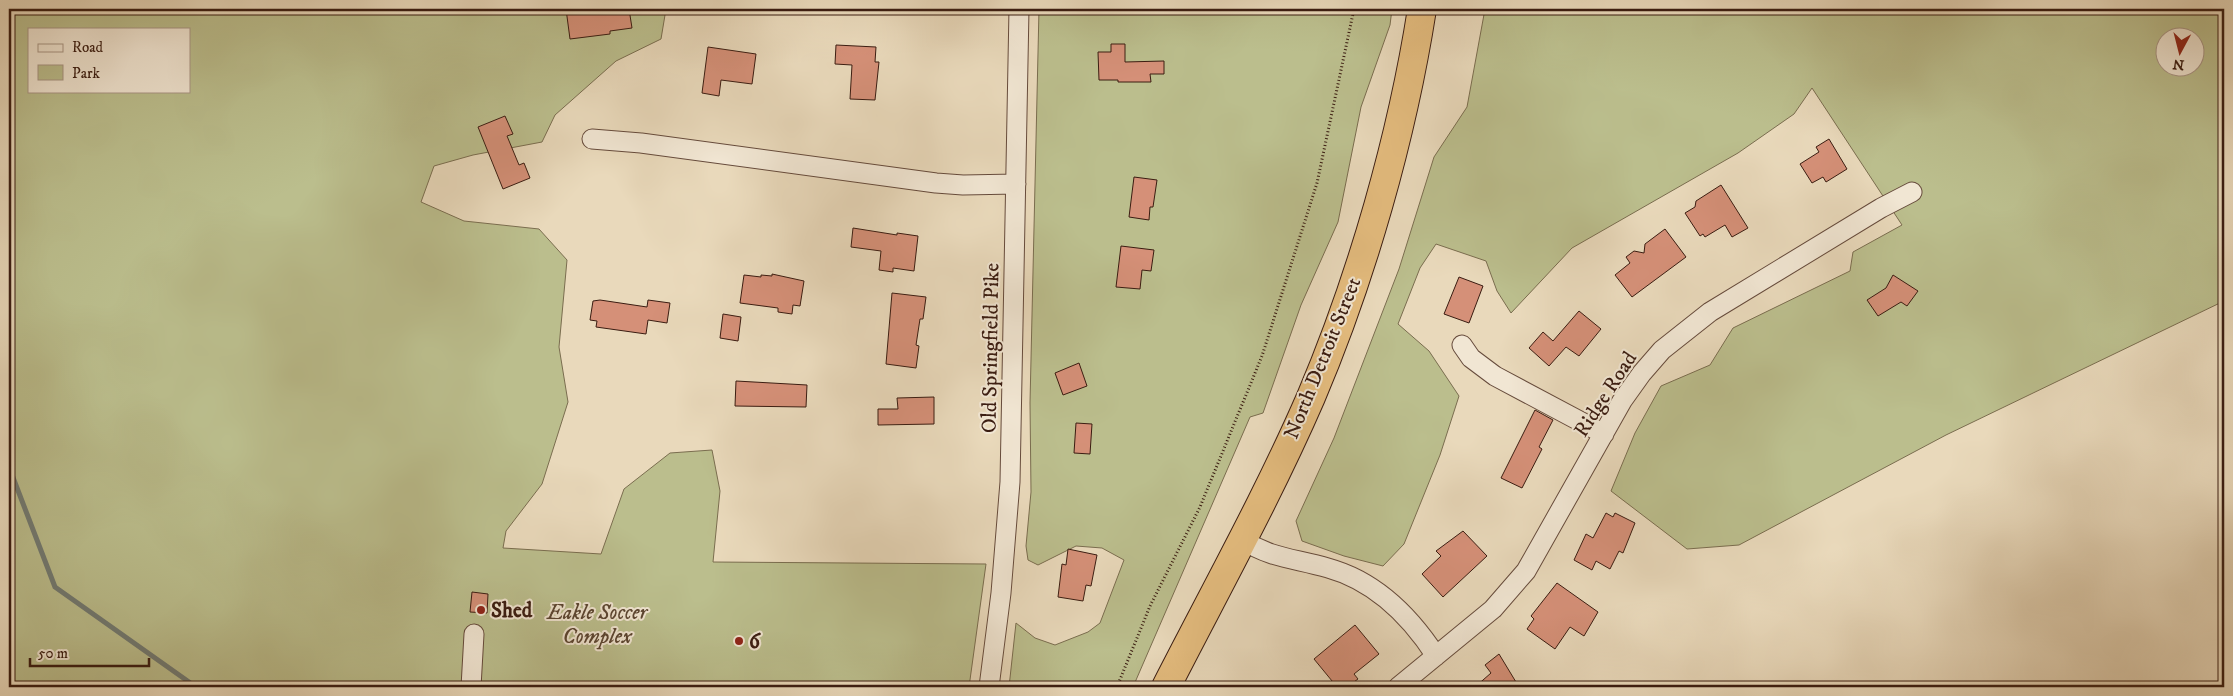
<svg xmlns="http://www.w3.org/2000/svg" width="2233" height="696" viewBox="0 0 2233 696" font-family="'IM FELL DW Pica',serif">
  <rect width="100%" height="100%" fill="#e9d9bb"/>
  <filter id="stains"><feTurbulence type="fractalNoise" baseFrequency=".004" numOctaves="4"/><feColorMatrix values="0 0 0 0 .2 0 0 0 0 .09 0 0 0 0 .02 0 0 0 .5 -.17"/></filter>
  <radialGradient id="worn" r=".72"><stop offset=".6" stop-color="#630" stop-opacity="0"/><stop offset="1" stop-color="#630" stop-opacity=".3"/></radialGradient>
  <!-- green -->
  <path fill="#bbbe8d" stroke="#7a6d4f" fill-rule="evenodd" d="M9 9H666L661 39 616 61 555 115 542 142 473 155 434 166 421 202 464 221 539 229 567 260 559 347 568 402 542 484 506 531 503 548 601 554 624 489 670 453 712 450 720 491 713 562 986 564 969 687H9ZM29 29H189V91H29Z
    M1039 9H1392L1390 25 1361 107 1338 222 1301 305 1263 413 1250 417 1133 687H1009L1016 623 1035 638 1055 645 1088 632 1100 623 1124 560 1102 548 1076 546 1038 565 1028 560 1026 546 1031 492 1030 403Z
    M1485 9H2224V301L1946 435 1739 545 1687 549 1611 491 1635 433 1661 386 1710 365 1733 328 1850 271 1853 252 1902 225 1812 88 1794 114 1738 153 1572 248 1511 313 1497 291 1486 261 1436 244 1420 268 1398 324 1429 351 1459 396 1440 455 1404 544 1383 566 1344 556 1302 541 1296 521 1334 438 1399 269 1434 157 1467 107ZM2166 38H2196V68H2166Z"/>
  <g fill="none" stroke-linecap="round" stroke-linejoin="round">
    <!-- stream -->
    <path stroke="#727b73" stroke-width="5" d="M9 467 55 587 196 687"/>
  </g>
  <!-- building -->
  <path fill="#d59078" stroke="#3a1c11" d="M566 9H629L632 28 610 31V34L570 39Z
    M1111 44H1125V62L1164 61V74H1150L1151 82H1118V80H1099L1098 52H1111Z
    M836 45 876 47 875 62H879L875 100 850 99 852 65 835 64Z
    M708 47 756 54 752 84 721 80 719 96 702 93Z
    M505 116 513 134 507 136 519 165 524 163 530 178 503 189 478 127Z
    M1829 139 1847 169 1826 182 1823 177 1812 183 1800 164 1819 152 1816 147Z
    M1134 177 1157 180 1153 207H1150L1149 220 1129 217Z
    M1721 185 1748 228 1732 237 1725 225 1705 237 1703 234 1700 236 1685 213 1695 207 1696 201Z
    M853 228 897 235V233L918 236 914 271 893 268V272L879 270 881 251 851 247Z
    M1665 229 1686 257 1632 297 1615 275 1630 263 1626 257 1634 251 1644 253 1645 244Z
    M1121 246 1154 250 1151 271 1142 270 1140 289 1116 287Z
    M772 274 804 281 800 306 793 305 792 314 778 312V308L740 303 744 275 761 277V275L772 276Z
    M1893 275 1918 291 1907 306 1901 302 1878 316 1867 300 1886 288Z
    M1459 277 1483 286 1469 323 1444 314Z
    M892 293 926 297 923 319H920L916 345 919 346 916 368 886 364Z
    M600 300 647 307 648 300 670 303 667 323 648 320 646 334 596 327 597 321 590 320 593 301Z
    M1579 311 1601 329 1579 356 1566 347 1549 366 1529 348 1543 332 1553 341Z
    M723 314 741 317 738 341 720 338Z
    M1079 363 1087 386 1063 395 1055 373Z
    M736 381 807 385 806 407 735 406Z
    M934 397V424L878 425V409H898L897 398Z
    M1535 410 1553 420 1539 447 1542 449 1522 488 1501 478Z
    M1076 423 1092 424 1090 454 1074 453Z
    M1606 513 1613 517 1615 513 1635 523 1623 553 1619 551 1610 569 1596 561 1592 570 1574 560 1586 534 1593 538Z
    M1463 531 1487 556 1443 597 1422 574 1441 556 1436 551Z
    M1068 549 1097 555 1091 586 1086 585 1083 601 1058 597 1062 564 1066 565Z
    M1557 583 1598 612 1584 636 1570 627 1555 649 1527 629 1534 619 1531 616Z
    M472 592 488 594 487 613 470 612Z
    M1355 625 1379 654 1354 674 1358 679 1347 687H1337L1314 659Z
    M1499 654 1519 687H1475L1491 673 1485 665Z"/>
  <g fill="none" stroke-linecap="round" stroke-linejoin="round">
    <defs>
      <path id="minor" d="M592 139 641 143 936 183 963 185 1016 184
        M1462 345 1471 358 1495 376 1604 434
        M1241 539C1272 559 1294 558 1328 568 1375 581 1410 616 1436 656
        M471 687 474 634
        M989 687 1001 593 1010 482 1019 9
        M1398 687 1493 609 1526 571 1622 401 1642 373 1662 350 1710 312 1881 208 1912 192"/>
      <path id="highway" d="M1166 687C1215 591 1268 496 1311 397 1362 277 1402 137 1422 9"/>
    </defs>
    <!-- minor casing -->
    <use href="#minor" stroke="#664b3c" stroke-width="21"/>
    <!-- highway casing -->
    <use href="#highway" stroke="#3a1c11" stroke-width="30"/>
    <!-- path -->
    <path stroke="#3a1c11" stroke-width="3" stroke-dasharray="1 2.5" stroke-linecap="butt" d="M1117 687 1150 606 1200 507 1262 356 1317 183 1354 9"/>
    <!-- minor -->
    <use href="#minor" stroke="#f1e6d3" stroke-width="19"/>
    <!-- highway -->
    <use href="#highway" stroke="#e4bc7e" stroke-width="28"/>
  </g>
  <!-- markers -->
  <g fill="#8f2418" stroke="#f1e6d3" stroke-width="2">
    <circle cx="481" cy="610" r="5"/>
    <circle cx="739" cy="641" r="5"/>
  </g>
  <g text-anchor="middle" stroke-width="4" stroke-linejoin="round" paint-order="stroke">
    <!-- street labels -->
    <g font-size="21" fill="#3a1c11" stroke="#f1e6d3">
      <text transform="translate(990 348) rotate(-89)" y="7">Old Springfield Pike</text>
      <text transform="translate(1322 358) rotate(-68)" y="7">North Detroit Street</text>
      <text transform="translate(1605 394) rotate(-57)" y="7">Ridge Road</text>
    </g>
    <!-- poi labels -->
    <g font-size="21" font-weight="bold" fill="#3a1c11" stroke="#f1e6d3" text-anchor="start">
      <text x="491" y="617">Shed</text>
      <text x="749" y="648">6</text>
    </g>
    <!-- park labels -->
    <g font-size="21" font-style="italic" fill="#5a4430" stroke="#f1e6d3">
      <text x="597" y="619">Eakle Soccer<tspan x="597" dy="24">Complex</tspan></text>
    </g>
  </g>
  <!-- margin -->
  <rect width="2233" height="696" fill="none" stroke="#e9d9bb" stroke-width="30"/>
  <rect x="10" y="10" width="2213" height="676" fill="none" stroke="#3a1c11" stroke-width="2.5"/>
  <rect x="15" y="15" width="2203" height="666" fill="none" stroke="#3a1c11"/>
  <!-- legend -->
  <rect x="28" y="28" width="162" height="65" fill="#f1e6d3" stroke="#a89585"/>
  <rect x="38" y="44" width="25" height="8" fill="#f1e6d3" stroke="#a89585"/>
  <text x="72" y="52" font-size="15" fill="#3a1c11">Road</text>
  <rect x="38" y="65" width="25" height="15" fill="#bbbe8d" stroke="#a89585"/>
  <text x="72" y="78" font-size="15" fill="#3a1c11">Park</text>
  <!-- north arrow -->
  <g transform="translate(2180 52) rotate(187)"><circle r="24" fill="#f1e6d3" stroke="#a89585"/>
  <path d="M0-4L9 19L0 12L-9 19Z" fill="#8f2418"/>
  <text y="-8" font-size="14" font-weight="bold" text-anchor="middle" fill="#3a1c11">N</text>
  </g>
  <!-- scale -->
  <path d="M30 658v8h119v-8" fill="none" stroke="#3a1c11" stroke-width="2.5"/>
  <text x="38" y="658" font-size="15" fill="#3a1c11" stroke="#f1e6d3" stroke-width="4" paint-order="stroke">50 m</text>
  <rect width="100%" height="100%" filter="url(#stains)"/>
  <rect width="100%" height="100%" fill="url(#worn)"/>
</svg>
